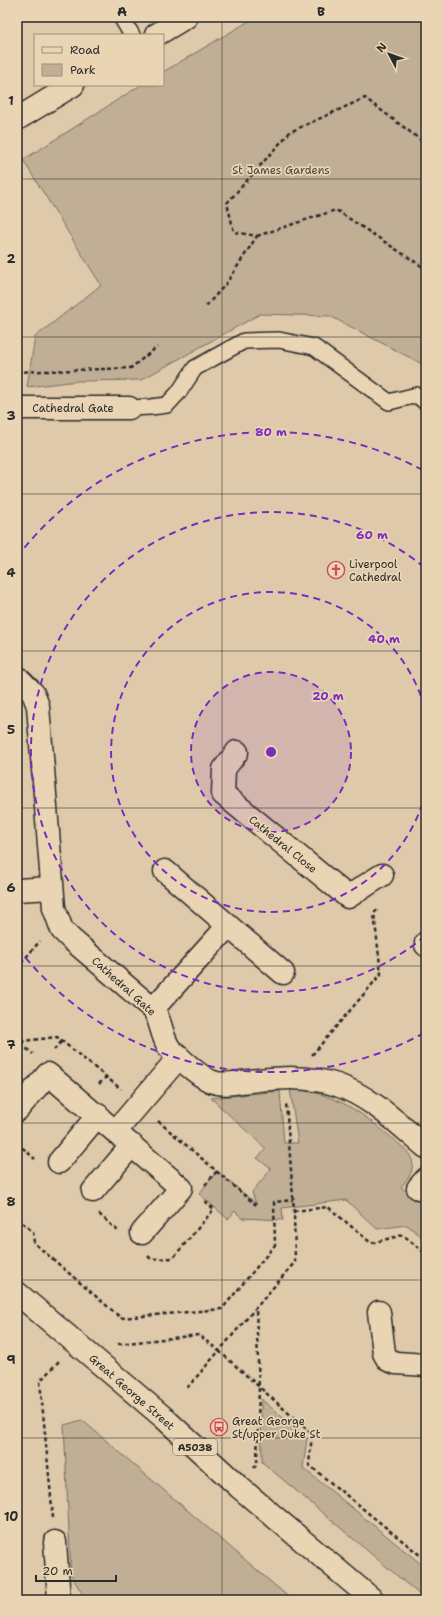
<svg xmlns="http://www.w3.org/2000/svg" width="443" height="1617" viewBox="0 0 443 1617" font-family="'Shantell Sans',sans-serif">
  <rect width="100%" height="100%" fill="#decaab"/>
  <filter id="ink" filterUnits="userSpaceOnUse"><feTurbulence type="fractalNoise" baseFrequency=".025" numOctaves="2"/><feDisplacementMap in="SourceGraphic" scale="8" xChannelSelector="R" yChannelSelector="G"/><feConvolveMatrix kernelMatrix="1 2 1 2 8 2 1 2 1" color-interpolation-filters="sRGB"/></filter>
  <g filter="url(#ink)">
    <!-- green -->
    <path fill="#c0af95" stroke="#766d60" d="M256 17H426V366L330 316 260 314 141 380 78 381 27 387 35 337 101 285 23 160 141 85H163V72Z
      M290 1088C336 1094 359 1110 393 1139 400 1145 409 1151 412 1160 415 1170 407 1180 401 1187L420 1203 426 1197V1240L407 1225 377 1229 346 1200 282 1208 283 1220 242 1218 235 1211 228 1219 199 1194 217 1171 256 1204 252 1192 271 1169 257 1158 266 1149 211 1098 280 1091 284 1143H298Z
      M261 1399 307 1438 303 1468 426 1568V1600L262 1462Z
      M82 1420 292 1600H86L71 1575 64 1425Z"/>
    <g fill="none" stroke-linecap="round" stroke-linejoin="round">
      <defs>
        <path id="lane" d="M121 17 132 35
          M129 408 151 407 167 405 179 392 195 368 244 341 279 340 314 347 389 402 417 395 426 403"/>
        <path id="street" d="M17 408H129
          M17 677 33 693 38 706 54 908 62 930 71 939 153 1009C162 1021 161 1037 170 1049 181 1059 199 1077 213 1082 224 1086 238 1082 249 1081 279 1078 308 1075 337 1085 372 1097 398 1124 426 1147
          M237 752 224 769 223 794 348 897 382 875
          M165 871 283 973
          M17 890 52 888
          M426 943V945
          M153 1009 228 926
          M17 1110 48 1074 181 1188 142 1233
          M116 1131 179 1057
          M59 1162 98 1115
          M418 1188 426 1179
          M93 1191 132 1145
          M379 1312 384 1353 388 1360 396 1363 426 1365
          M55 1542 59 1600"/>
        <path id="secondary" d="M156 35 186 17
          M17 119 73 85"/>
        <path id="primary" d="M17 1293 163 1417 239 1487 373 1600"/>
      </defs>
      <!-- lane casing -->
      <use href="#lane" stroke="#2b2b2b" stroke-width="18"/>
      <!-- street casing -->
      <use href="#street" stroke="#2b2b2b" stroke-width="25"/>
      <!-- secondary casing -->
      <use href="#secondary" stroke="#2b2b2b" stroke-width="25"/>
      <!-- primary casing -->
      <use href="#primary" stroke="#2b2b2b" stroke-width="25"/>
      <!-- path -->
      <path stroke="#2b2b2b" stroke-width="2.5" stroke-dasharray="4 3" stroke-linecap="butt" d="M257 236 336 210 426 269
        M206 306 226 284 257 236 234 232 227 203 290 132 365 98 426 144
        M17 372 131 368 157 347
        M17 968 40 941
        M21 1044 33 1054
        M17 1049 24 1041 57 1037 121 1089
        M54 1050 62 1041
        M312 1055 381 974 374 913 378 909
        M99 1084 106 1077
        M158 1121 256 1205
        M17 1143 35 1159
        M205 1185 217 1171
        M294 1211 328 1207 371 1243 403 1235 426 1254
        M99 1214 118 1231
        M17 1218 33 1232 34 1243 121 1318 222 1309 275 1245 274 1202 293 1200
        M148 1256 151 1259 173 1258 214 1209 203 1200
        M118 1344 199 1335 219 1351 295 1262 294 1211 286 1102
        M187 1388 219 1351 312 1434 309 1465 426 1560
        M254 1468 257 1464 259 1387 256 1308
        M53 1518 40 1381 59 1361"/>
      <!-- lane -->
      <use href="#lane" stroke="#e9d4b3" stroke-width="15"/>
      <!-- street -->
      <use href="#street" stroke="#e9d4b3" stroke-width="22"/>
      <!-- secondary -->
      <use href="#secondary" stroke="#e9d4b3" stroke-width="22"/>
      <!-- primary -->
      <use href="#primary" stroke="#e9d4b3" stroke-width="22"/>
    </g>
  </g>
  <!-- grid -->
  <path fill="none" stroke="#2b2b2b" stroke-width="1" stroke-opacity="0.55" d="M222 17V1600M17 179H426M17 337H426M17 494H426M17 651H426M17 808H426M17 966H426M17 1123H426M17 1280H426M17 1438H426"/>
  <!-- distance rings -->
  <circle cx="271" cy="752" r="80" fill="#7b2cbf" fill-opacity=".12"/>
  <g fill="none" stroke="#7b2cbf" stroke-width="2" stroke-dasharray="7 5">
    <circle cx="271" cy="752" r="80"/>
    <path d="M426 792A160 160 0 1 1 426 712"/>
    <path d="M425 936A240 240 0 1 1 425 568"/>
    <path d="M424 1033A320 320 0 0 1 17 947M17 557A320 320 0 0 1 424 471"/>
  </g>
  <!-- icons -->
  <defs>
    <symbol id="church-ring" viewBox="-11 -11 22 22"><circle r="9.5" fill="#e9d4b3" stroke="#d1495b" stroke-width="1.5"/><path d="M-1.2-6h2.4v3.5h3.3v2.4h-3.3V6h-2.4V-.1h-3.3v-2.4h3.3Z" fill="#d1495b"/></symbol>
    <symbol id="bus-ring" viewBox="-11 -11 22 22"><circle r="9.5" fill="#e9d4b3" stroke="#d1495b" stroke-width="1.5"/><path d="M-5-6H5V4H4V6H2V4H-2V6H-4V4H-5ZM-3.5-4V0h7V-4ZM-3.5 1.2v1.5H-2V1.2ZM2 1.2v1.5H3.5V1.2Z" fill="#d1495b"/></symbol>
  </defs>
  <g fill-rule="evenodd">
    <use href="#church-ring" x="326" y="560" width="20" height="20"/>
    <use href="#bus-ring" x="209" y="1417" width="20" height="20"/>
  </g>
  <g text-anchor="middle" stroke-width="3.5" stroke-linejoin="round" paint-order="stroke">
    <!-- shield labels -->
    <rect fill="#e9d4b3" stroke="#645e54" stroke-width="1" x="173" y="1439" width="44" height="16" rx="3"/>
    <g font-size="10" font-weight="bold" fill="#2b2b2b">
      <text x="195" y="1451">A5038</text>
    </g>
    <!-- park labels -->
    <g font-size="11" fill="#494540" stroke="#e9d4b3">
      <text x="281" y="174">St James Gardens</text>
    </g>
    <!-- street labels -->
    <g font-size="11" fill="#2b2b2b" stroke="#e9d4b3">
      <text x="73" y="412">Cathedral Gate</text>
      <text transform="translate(283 844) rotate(39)" y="4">Cathedral Close</text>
      <text transform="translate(124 986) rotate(42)" y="4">Cathedral Gate</text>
      <text transform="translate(132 1392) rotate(41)" y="4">Great George Street</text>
    </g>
    <!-- poi labels -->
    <g font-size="11" fill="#2b2b2b" stroke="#e9d4b3" text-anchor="start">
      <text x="349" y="568">Liverpool<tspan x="349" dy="13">Cathedral</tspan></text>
      <text x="232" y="1425">Great George<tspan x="232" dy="13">St/upper Duke St</tspan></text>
    </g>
  </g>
  <circle cx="271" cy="752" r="6" fill="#7b2cbf" stroke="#e9d4b3" stroke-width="2"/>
  <g font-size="12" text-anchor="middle" font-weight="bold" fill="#7b2cbf" stroke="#e9d4b3" stroke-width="3.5" stroke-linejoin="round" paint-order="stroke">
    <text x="271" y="436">80 m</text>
    <text x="372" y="539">60 m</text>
    <text x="384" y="643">40 m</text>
    <text x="328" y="700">20 m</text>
  </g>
  <!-- margin -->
  <rect width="443" height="1617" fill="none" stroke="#e9d4b3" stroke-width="44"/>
  <!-- legend -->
  <rect x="34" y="34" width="130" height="52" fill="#e9d4b3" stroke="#9d907d"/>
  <rect x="42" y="47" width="20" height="6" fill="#e9d4b3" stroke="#9d907d"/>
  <text x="70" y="54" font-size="12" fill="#2b2b2b">Road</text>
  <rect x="42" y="64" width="20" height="12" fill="#c0af95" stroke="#9d907d"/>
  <text x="70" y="74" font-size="12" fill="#2b2b2b">Park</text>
  <!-- north arrow -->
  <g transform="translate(389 54) rotate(311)" stroke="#e9d4b3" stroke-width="3" paint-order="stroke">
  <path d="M0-3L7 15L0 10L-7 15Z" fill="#2b2b2b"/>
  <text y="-6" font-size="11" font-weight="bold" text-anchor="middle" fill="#2b2b2b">N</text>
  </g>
  <!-- scale -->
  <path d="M36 1575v6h80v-6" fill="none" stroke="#2b2b2b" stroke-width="2"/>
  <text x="42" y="1575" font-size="12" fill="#2b2b2b" stroke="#e9d4b3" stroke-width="3" paint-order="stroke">20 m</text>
  <rect x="22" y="22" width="399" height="1573" fill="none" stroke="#2b2b2b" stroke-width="1.5"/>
  <g font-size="13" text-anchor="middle" font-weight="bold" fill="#2b2b2b">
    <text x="122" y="16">A</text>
    <text x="321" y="16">B</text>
    <text x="11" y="105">1</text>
    <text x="11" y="263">2</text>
    <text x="11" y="420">3</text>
    <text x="11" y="577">4</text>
    <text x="11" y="734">5</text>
    <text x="11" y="892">6</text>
    <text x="11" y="1049">7</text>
    <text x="11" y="1206">8</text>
    <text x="11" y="1364">9</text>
    <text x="11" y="1521">10</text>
  </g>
</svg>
